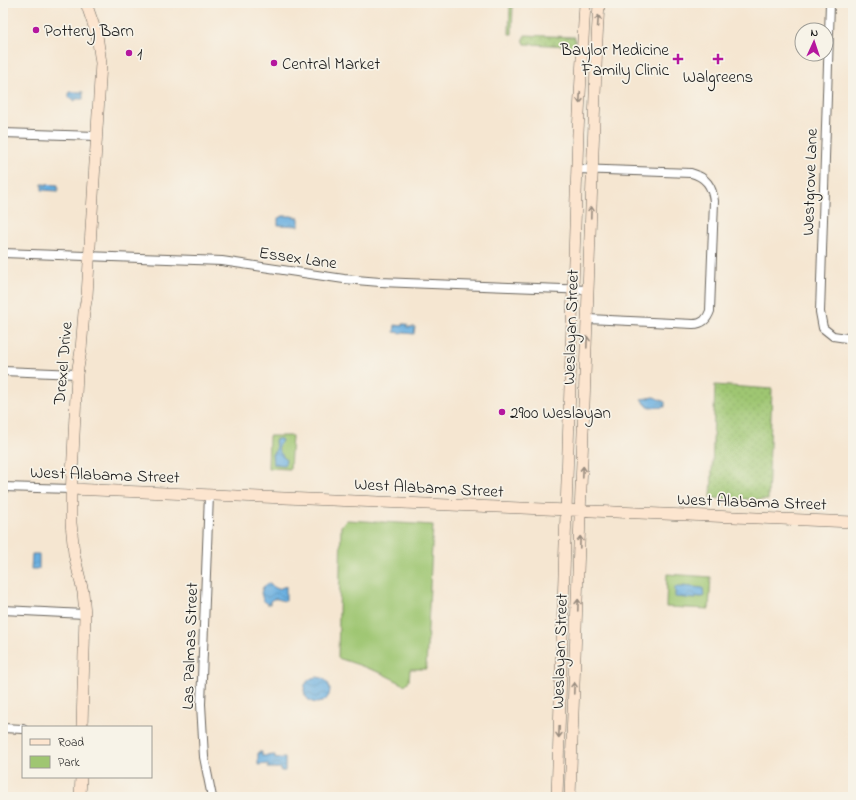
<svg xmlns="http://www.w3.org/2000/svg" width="856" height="800" viewBox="0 0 856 800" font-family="'Indie Flower',sans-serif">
  <defs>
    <pattern id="grass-dots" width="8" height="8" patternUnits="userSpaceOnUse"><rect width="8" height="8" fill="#9fc672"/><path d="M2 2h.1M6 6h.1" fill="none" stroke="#88aa62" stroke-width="1.8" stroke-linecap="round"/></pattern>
    <pattern id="water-waves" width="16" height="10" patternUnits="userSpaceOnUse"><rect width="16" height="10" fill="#69afe0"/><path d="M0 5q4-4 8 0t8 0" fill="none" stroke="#568eb5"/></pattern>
  </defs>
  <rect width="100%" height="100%" fill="#f7f3e8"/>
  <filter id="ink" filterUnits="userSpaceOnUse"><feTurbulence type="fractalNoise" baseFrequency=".025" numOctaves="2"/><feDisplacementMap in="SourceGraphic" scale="8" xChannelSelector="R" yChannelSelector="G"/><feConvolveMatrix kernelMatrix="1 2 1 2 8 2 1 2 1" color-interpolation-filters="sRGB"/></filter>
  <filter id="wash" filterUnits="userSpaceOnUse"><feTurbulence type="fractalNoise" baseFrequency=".012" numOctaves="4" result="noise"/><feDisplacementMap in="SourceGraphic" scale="16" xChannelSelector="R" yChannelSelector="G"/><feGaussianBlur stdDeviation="0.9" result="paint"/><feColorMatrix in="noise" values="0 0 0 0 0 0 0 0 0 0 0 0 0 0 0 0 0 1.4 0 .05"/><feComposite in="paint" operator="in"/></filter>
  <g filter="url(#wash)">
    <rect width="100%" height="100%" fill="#f5e6d1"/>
    <!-- grass -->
    <path fill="url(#grass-dots)" stroke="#5e7147" d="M510 3H513L512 34H509Z
      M525 35 575 37V44L572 46 525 44 523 39Z
      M715 385 772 389 768 500 711 498Z"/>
    <!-- green -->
    <path fill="#9fc672" stroke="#5e7147" d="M269 436H292L290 469 268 468Z
      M347 520 433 525 426 669H410L409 681 405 685 381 673 359 665 338 658 341 526Z
      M667 574 711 577 709 609 666 607Z"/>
    <!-- water -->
    <path fill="url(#water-waves)" stroke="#42667e" d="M69 92H83V99H76V100L74 101V99L69 98Z
      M42 184 58 185V191L42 190Z
      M283 216H291L299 218V226L278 225V218Z
      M403 324H407V327H415L414 334 394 332 395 325 403 326Z
      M654 397 665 402V407L649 408 641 399Z
      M277 439H281L282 441 278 446 279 451 286 460 285 464 284 465 273 464 272 454 276 450 275 440Z
      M32 554H39V569H31Z
      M269 583H270L272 586 278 589 286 586V601C279 601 277 596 270 601V604H267L263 600 261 593 263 587Z
      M683 586 703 588 704 596 702 597H696V599L675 597V587H683Z
      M304 690a13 13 0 1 1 26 0a13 13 0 1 1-26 0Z
      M258 752H262V756L275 755V759L285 758V771H281V768H268V764L258 765Z"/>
  </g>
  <g filter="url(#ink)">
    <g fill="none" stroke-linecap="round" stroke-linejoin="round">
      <defs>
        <path id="street" d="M830 3 820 312 823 328 833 336 853 339
          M3 133 96 136
          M577 169 691 173C706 177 712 186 714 201L710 311C707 319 703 324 693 324L588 319
          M3 253 222 261 344 279 380 282 589 290
          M3 371 77 374
          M3 487 71 489
          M209 495 201 704 204 757 212 797
          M3 610 85 614
          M3 728 23 729"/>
        <path id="secondary" d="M71 489 853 522
          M82 727 85 614 83 592 74 554 71 523V496L77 374 81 350 84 312 87 296 101 63 97 35 86 3
          M80 797 81 777
          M557 797 578 132 585 3
          M570 797 597 39 599 3"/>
      </defs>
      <!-- street casing -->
      <use href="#street" stroke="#68635b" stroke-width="10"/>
      <!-- secondary casing -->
      <use href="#secondary" stroke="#68635b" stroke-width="12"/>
      <!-- street -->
      <use href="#street" stroke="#fff" stroke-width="8"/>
      <!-- secondary -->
      <use href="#secondary" stroke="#fce5cf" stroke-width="11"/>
    </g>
    <!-- one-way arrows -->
    <defs><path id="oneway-shaft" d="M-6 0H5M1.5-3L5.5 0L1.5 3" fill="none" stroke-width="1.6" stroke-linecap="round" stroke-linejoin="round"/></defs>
    <g stroke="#978b7e">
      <use href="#oneway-shaft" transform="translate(598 21) rotate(-86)"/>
      <use href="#oneway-shaft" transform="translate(580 98) rotate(93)"/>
      <use href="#oneway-shaft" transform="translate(591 212) rotate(-88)"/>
      <use href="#oneway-shaft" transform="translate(587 342) rotate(-88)"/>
      <use href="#oneway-shaft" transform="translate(583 472) rotate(-88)"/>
      <use href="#oneway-shaft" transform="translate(580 542) rotate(-88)"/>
      <use href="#oneway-shaft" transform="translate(578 605) rotate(-88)"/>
      <use href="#oneway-shaft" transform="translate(574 688) rotate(-88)"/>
      <use href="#oneway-shaft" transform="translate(559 732) rotate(92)"/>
    </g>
  </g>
  <!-- markers -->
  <g fill="#b5179e" stroke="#f7f3e8" stroke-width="1.5">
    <circle cx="36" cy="30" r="4"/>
    <circle cx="129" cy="53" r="4"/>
    <path d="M676 53h4v4h4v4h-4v4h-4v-4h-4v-4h4z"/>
    <path d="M716 53h4v4h4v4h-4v4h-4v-4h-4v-4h4z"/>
    <circle cx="274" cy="63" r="4"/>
    <circle cx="502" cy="412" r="4"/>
  </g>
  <g text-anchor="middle" stroke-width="3.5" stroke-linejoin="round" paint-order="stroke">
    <!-- poi labels -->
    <g font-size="17" fill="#1c1c1c" stroke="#f7f3e8" text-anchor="start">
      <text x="44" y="36">Pottery Barn</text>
      <text x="669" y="55" text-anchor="end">Baylor Medicine<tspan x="669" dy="20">Family Clinic</tspan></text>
      <text x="137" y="59">1</text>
      <text x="282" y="69">Central Market</text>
      <text x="718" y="82" text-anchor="middle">Walgreens</text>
      <text x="510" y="418">2900 Weslayan</text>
    </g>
    <!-- street labels -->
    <g font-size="17" fill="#1c1c1c" stroke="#f7f3e8">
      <text transform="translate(809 182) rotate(-88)" y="6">Westgrove Lane</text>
      <text transform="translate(298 257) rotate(8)" y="6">Essex Lane</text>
      <text transform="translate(570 327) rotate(-88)" y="6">Weslayan Street</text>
      <text transform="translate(62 363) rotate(-85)" y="6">Drexel Drive</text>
      <text transform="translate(105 474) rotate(2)" y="6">West Alabama Street</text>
      <text transform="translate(429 487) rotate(3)" y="6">West Alabama Street</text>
      <text transform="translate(752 501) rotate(2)" y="6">West Alabama Street</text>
      <text transform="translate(189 646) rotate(-88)" y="6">Las Palmas Street</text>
      <text transform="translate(559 651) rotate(-88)" y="6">Weslayan Street</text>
    </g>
  </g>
  <!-- margin -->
  <rect width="856" height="800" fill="none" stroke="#f7f3e8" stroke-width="16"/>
  <!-- legend -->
  <rect x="22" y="726" width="130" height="52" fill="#f7f3e8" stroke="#9f9d96"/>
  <rect x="30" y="739" width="20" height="6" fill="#fce5cf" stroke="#9f9d96"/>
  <text x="58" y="746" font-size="12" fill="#1c1c1c">Road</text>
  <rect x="30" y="756" width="20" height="12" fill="#9fc672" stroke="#9f9d96"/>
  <text x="58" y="766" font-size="12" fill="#1c1c1c">Park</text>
  <!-- north arrow -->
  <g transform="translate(814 42) rotate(3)"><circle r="19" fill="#f7f3e8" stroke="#9f9d96"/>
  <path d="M0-3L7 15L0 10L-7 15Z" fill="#b5179e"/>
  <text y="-6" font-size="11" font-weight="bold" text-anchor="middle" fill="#1c1c1c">N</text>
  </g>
</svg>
